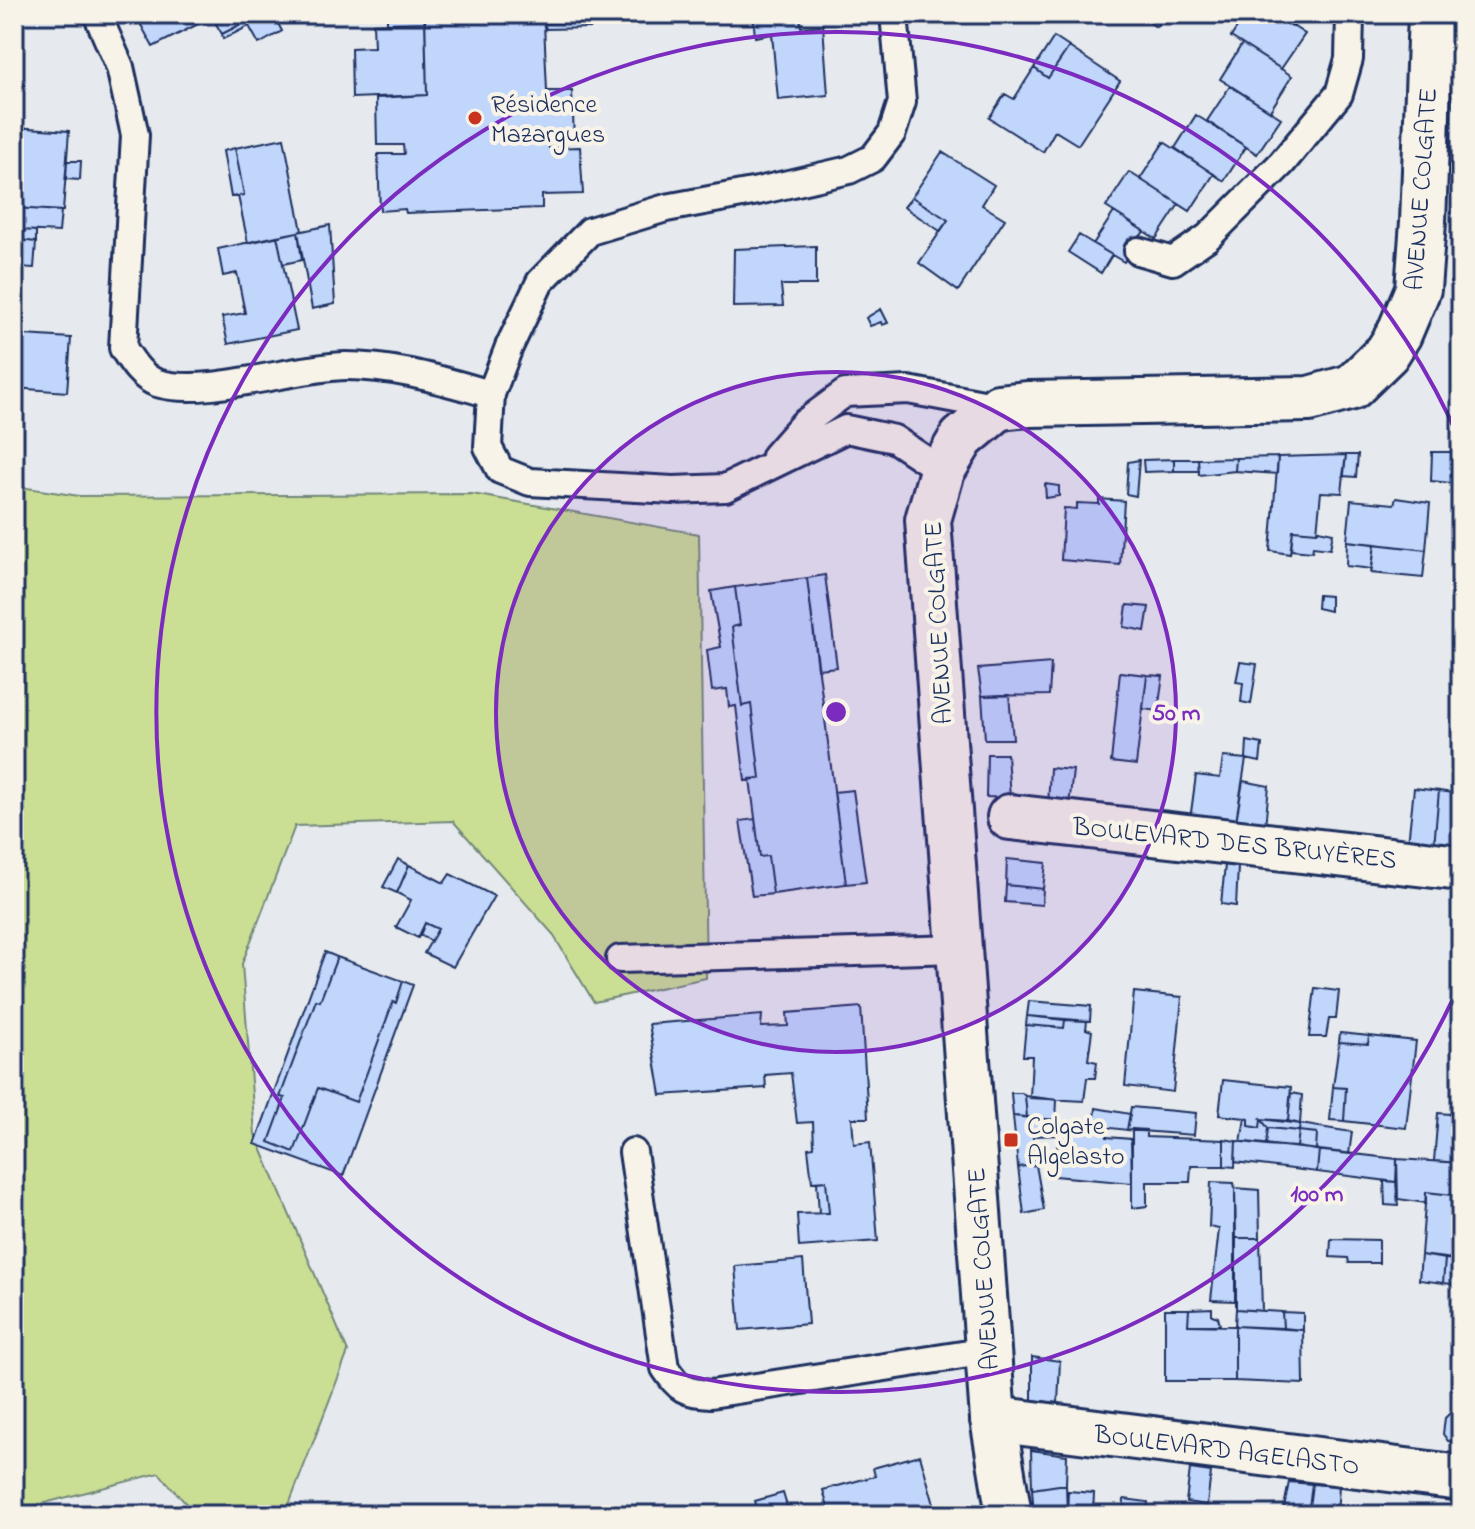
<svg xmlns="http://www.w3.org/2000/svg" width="1475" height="1529" viewBox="0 0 1475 1529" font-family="'Indie Flower',sans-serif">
  <rect width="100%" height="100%" fill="#e6eaee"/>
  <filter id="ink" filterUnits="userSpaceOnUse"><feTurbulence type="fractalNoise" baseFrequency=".0125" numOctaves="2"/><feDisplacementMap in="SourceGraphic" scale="16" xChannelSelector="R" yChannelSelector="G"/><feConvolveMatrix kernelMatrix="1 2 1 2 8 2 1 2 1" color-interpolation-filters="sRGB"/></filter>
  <g filter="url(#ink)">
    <!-- green -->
    <path fill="#cadf94" stroke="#728779" stroke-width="2" d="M14 486 79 496 472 494 699 534 706 978 594 1002 552 933 453 821 295 826 242 964 255 1134 348 1352 285 1515H196L159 1473 14 1511Z"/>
    <!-- building -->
    <path fill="#c0d6fb" stroke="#1b2f5e" stroke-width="2" d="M135 14H210L212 17 153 47Z
      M210 14H261L222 34Z
      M261 14H273L282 31 259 44 249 26 223 39 222 34Z
      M387 14H425V22L387 23Z
      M425 14H595L593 22 544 23 547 91H572L574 138 550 139 549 148 580 147 583 194 542 195V208L406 213 405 209 380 211 378 154H404L403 145H377L376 98 427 95Z
      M753 14H800L801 27 823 25 828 95 778 100 772 34 755 37Z
      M1136 14H1166L1156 27Z
      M1246 14H1274L1305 34 1281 69 1231 37Z
      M1274 14H1302L1293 27Z
      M425 22 427 95 352 98 351 48 374 47 373 24Z
      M593 22 591 28 546 29 544 23Z
      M1054 37 1069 47 1048 78 1034 68Z
      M1242 44 1292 76 1270 111 1220 79Z
      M1069 47 1120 81 1078 145 1055 131 1043 152 989 118 1005 94 1014 99 1034 68 1048 78Z
      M1230 86 1281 118 1257 154 1207 121Z
      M1196 115 1246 147 1224 181 1175 148Z
      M15 127 69 131 63 211 14 208Z
      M284 138 302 231 248 243 238 196 244 195 235 148Z
      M1164 142 1214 174 1190 211 1140 179Z
      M235 148 244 195 231 197 223 151Z
      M942 152 994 185 982 205 1005 219 958 291 919 263 948 220 912 197Z
      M67 161H81L80 180 66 179Z
      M1129 172 1179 204 1156 239 1106 207Z
      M912 197 948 220 940 231 904 207Z
      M14 208 61 211 59 232 21 230 20 240 36 242 34 268 17 267 15 287Z
      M1114 212 1144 231 1124 262 1093 244Z
      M330 225 335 304 312 309 298 232Z
      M21 230 36 231V242L20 240Z
      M298 232 302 260 283 264 277 236Z
      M1079 235 1112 255 1101 273 1068 252Z
      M277 236 297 330 228 344 222 317 245 313 237 273 223 276 218 249Z
      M816 246V285H781L783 306 733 307 734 249Z
      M881 309 888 323 882 325 881 322 870 326 866 318Z
      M24 335 71 338 67 392 14 388V348L24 349Z
      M1432 452H1455L1451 483 1431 481Z
      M1346 455 1342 493 1321 492 1317 532 1293 530 1290 554 1270 551 1278 457Z
      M1346 455H1358L1356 477 1343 476Z
      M1278 457 1277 474 1235 471 1236 458Z
      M1236 458 1235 471 1199 475 1198 459Z
      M1174 459V471L1144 472 1143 460Z
      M1174 459H1198L1199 471H1174Z
      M1139 460 1136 496 1126 494 1128 462Z
      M1045 484 1059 486V496L1046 498Z
      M1396 498 1430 503 1426 550 1347 541 1351 500 1394 504Z
      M1099 499 1124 501 1120 565 1061 560 1064 508 1077 509V503L1099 504Z
      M1293 530 1317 532 1319 530 1333 533 1330 549 1313 547 1312 552 1291 550Z
      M1347 541 1375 544 1372 569 1346 566Z
      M1375 544 1426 550 1423 578 1371 573Z
      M825 575 837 667 818 669 807 578Z
      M807 578 846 884 773 894 768 856 760 857 750 779 760 778 751 704 742 706 732 627 740 625 735 587Z
      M735 587 740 625 732 627 742 706 751 704 760 778 745 781 736 706 729 707 727 689 712 691 707 650 721 647 711 591Z
      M1318 595 1330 596V611L1317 608Z
      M1127 605 1149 607 1145 631 1124 627Z
      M1240 662 1257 664 1251 704 1241 702 1243 683 1236 682Z
      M1051 663 1049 695 982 696 978 669Z
      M1120 672 1147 675 1136 765 1111 762Z
      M1147 675 1163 676 1158 711 1143 709Z
      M1009 695 1013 739H985L982 696Z
      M1247 741 1262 744 1260 762 1246 759Z
      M987 754H1007L1010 798 986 797Z
      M1223 757 1246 759 1235 827 1190 820 1196 775 1220 778Z
      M1050 768 1073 770 1069 807 1048 806Z
      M1243 781 1269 786 1265 827H1235Z
      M1414 788 1439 791 1434 846 1408 843Z
      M853 790 866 882 846 884 834 792Z
      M1439 791 1461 794V850L1434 846Z
      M755 819 760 857 768 856 773 894 752 896 740 821Z
      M398 859 409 865 397 893 383 887Z
      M1007 859 1046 863 1043 889 1006 885Z
      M409 865 444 883 450 874 494 896 453 967 424 953 438 929 425 923 418 938 396 927 411 900 397 893Z
      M1225 865 1238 867 1236 906 1221 904Z
      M1006 885 1043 889 1042 905 1005 902Z
      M425 923 438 929 431 941 420 935Z
      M325 952 337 957 320 1001 316 1000 280 1097 285 1098 269 1142 294 1152 318 1088 356 1102 393 1002 396 1003 403 981 413 985 343 1176 255 1144Z
      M337 957 403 981 396 1003 393 1002 356 1102 318 1088 294 1152 269 1142 285 1098 280 1097 316 1000 320 1001Z
      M1315 988 1339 991 1336 1019H1329L1326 1037H1309Z
      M1134 992 1182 997 1173 1092 1125 1086Z
      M1029 1001 1091 1006 1090 1021 1027 1016Z
      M861 1007 868 1118H852L854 1144 870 1142 878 1241 799 1247 797 1214 829 1213 826 1181 812 1182 808 1148 814 1147 813 1122 797 1123 791 1073 765 1075 766 1088 661 1095 649 1024 762 1015 761 1027 788 1026 787 1013Z
      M1027 1016 1065 1020 1064 1028 1026 1025Z
      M1065 1020 1087 1021 1086 1029 1092 1031 1088 1060 1097 1062 1095 1078H1087L1084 1101 1030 1098 1032 1056H1023L1026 1025 1064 1028Z
      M1340 1033 1369 1036 1368 1044 1339 1042Z
      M1369 1036 1416 1041 1406 1128 1344 1121 1346 1088 1333 1087 1339 1042 1368 1044Z
      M1223 1080 1291 1087 1288 1121 1261 1119 1260 1128 1249 1126V1119L1245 1118 1219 1115Z
      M1333 1087 1346 1088 1344 1121 1330 1120Z
      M1011 1093H1022L1025 1096 1027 1117 1013 1116Z
      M1291 1093 1302 1095 1300 1124 1288 1121Z
      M1025 1096 1057 1100 1056 1120 1027 1117Z
      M1131 1107 1196 1113 1194 1135 1127 1130Z
      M1096 1108 1130 1114 1127 1130 1094 1126Z
      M1438 1113 1461 1115V1163L1434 1161Z
      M1013 1116 1057 1121V1135L1033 1136 1036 1165 1018 1167Z
      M1245 1118 1249 1119V1126L1260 1128 1261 1119 1268 1128 1266 1145 1241 1142Z
      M1261 1119 1300 1124 1299 1131 1268 1128Z
      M1300 1124 1352 1132 1349 1154 1316 1150 1317 1133 1299 1131Z
      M1059 1127 1107 1131V1137L1131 1139 1132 1183 1055 1176Z
      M1268 1128 1299 1131 1297 1147 1266 1145Z
      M1132 1129 1146 1130V1137L1224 1140V1166H1191L1190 1182H1147V1206L1132 1208Z
      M1299 1131 1317 1133 1316 1150 1297 1147Z
      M1224 1139 1236 1141 1235 1167 1224 1166Z
      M1236 1141 1319 1150 1317 1172 1235 1162Z
      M1319 1150 1397 1159 1396 1182 1317 1172Z
      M1397 1159 1461 1163V1196L1426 1192V1203L1398 1199Z
      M1036 1165 1044 1210 1024 1214 1018 1167Z
      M826 1181 829 1213H819L817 1182Z
      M1384 1181 1396 1182 1398 1206 1385 1205Z
      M1211 1182 1234 1183 1235 1188V1301L1211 1300 1219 1229 1209 1227Z
      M1235 1188 1259 1190 1260 1238H1236Z
      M1426 1192 1461 1196V1260L1421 1255Z
      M1236 1238H1260L1262 1311 1236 1309Z
      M1331 1239 1379 1240V1263H1349L1348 1258 1330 1257Z
      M1421 1255 1445 1259 1443 1283 1419 1280Z
      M1445 1259 1461 1260V1285L1443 1283Z
      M803 1260 808 1324 740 1330 735 1266Z
      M1212 1308V1315L1218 1317 1220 1325H1188L1189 1309Z
      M1165 1309H1189L1188 1325 1235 1326V1381H1165Z
      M1236 1309 1282 1312 1283 1328 1235 1326Z
      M1282 1312 1303 1313V1330L1283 1328Z
      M1235 1326 1303 1330 1304 1384 1235 1381Z
      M1032 1357 1060 1361 1058 1403 1032 1400Z
      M1451 1412 1461 1413V1442L1448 1441 1443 1434 1445 1418Z
      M1031 1450 1067 1455 1066 1484 1032 1489Z
      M920 1455 937 1515H830L823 1490 875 1476 873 1468Z
      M1190 1469 1211 1472 1207 1505 1186 1502Z
      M1289 1482 1312 1484 1308 1515 1283 1512Z
      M1066 1484 1067 1515H1034L1032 1489Z
      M1312 1484 1339 1486 1337 1515H1308Z
      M1068 1491 1094 1493 1093 1515H1067Z
      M783 1493 789 1513 759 1515 755 1501Z
      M1124 1499 1148 1502 1147 1515H1123Z"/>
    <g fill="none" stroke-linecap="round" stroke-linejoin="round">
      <defs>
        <path id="service" d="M97 14 120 67 135 135 123 348C132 362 141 377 157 383 206 398 293 367 346 366 397 366 443 381 491 394
          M894 14 902 102 892 133 873 158 849 170 758 191 666 208 590 231 540 282 509 347 491 394 488 447 500 470 530 482 673 490 725 488 846 429 894 439 942 471
          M1138 251 1173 261 1208 237 1282 163 1339 94 1349 59 1350 14
          M775 456 803 424 845 393 908 390 999 407
          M620 959 958 949
          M633 1152 665 1368C680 1390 684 1392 711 1394L988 1351"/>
        <path id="minor" d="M1010 817 1461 868
          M993 1419 1461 1478"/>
        <path id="tertiary" d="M1009 1515 993 1419 928 520 942 471 962 438 999 407 1029 404 1309 399 1352 387 1387 353 1399 334 1418 289 1423 222 1431 14"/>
      </defs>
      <!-- service casing -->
      <use href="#service" stroke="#1b2f5e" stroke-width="32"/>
      <!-- minor casing -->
      <use href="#minor" stroke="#1b2f5e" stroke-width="50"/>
      <!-- tertiary casing -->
      <use href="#tertiary" stroke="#1b2f5e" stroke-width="50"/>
      <!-- service -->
      <use href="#service" stroke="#f7f3e8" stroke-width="26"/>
      <!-- minor -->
      <use href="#minor" stroke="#f7f3e8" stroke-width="44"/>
      <!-- tertiary -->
      <use href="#tertiary" stroke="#f7f3e8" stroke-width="44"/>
    </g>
  </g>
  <!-- distance rings -->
  <circle cx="836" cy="712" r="340" fill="#7b2cbf" fill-opacity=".12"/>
  <g fill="none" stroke="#7b2cbf" stroke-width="4">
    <circle cx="836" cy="712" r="340"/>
    <path d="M1460 983A680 680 0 1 1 1460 441"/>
  </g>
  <!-- markers -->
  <g fill="#c8321e" stroke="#f7f3e8" stroke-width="3">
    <circle cx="475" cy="118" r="8"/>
    <rect x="1003" y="1132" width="16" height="16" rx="4"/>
  </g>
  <g text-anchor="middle" stroke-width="8" stroke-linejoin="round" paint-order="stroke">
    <!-- poi labels -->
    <g font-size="26" fill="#1b2f5e" stroke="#f7f3e8" text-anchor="start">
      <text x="491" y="112">Résidence<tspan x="491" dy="30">Mazargues</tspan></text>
      <text x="1027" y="1134">Colgate<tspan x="1027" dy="30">Algelasto</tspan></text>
    </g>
    <!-- street labels -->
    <g font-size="26" fill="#1b2f5e" stroke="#f7f3e8">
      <text transform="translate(1420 189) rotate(-86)" y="9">AVENUE COLGATE</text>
      <text transform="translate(937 623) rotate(-93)" y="9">AVENUE COLGATE</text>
      <text transform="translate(1235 842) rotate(6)" y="9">BOULEVARD DES BRUYÈRES</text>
      <text transform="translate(982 1269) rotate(-94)" y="9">AVENUE COLGATE</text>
      <text transform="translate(1227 1449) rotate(7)" y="9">BOULEVARD AGELASTO</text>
    </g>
  </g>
  <circle cx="836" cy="712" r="12" fill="#7b2cbf" stroke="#f7f3e8" stroke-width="4"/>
  <g font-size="24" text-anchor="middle" font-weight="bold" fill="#7b2cbf" stroke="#f7f3e8" stroke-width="8" stroke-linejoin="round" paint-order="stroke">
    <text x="1176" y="720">50 m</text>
    <text x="1317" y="1201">100 m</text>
  </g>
  <!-- margin -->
  <rect width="1475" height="1529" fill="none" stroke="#f7f3e8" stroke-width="48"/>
  <rect x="24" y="24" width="1427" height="1481" fill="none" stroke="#1b2f5e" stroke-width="3" filter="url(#ink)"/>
</svg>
